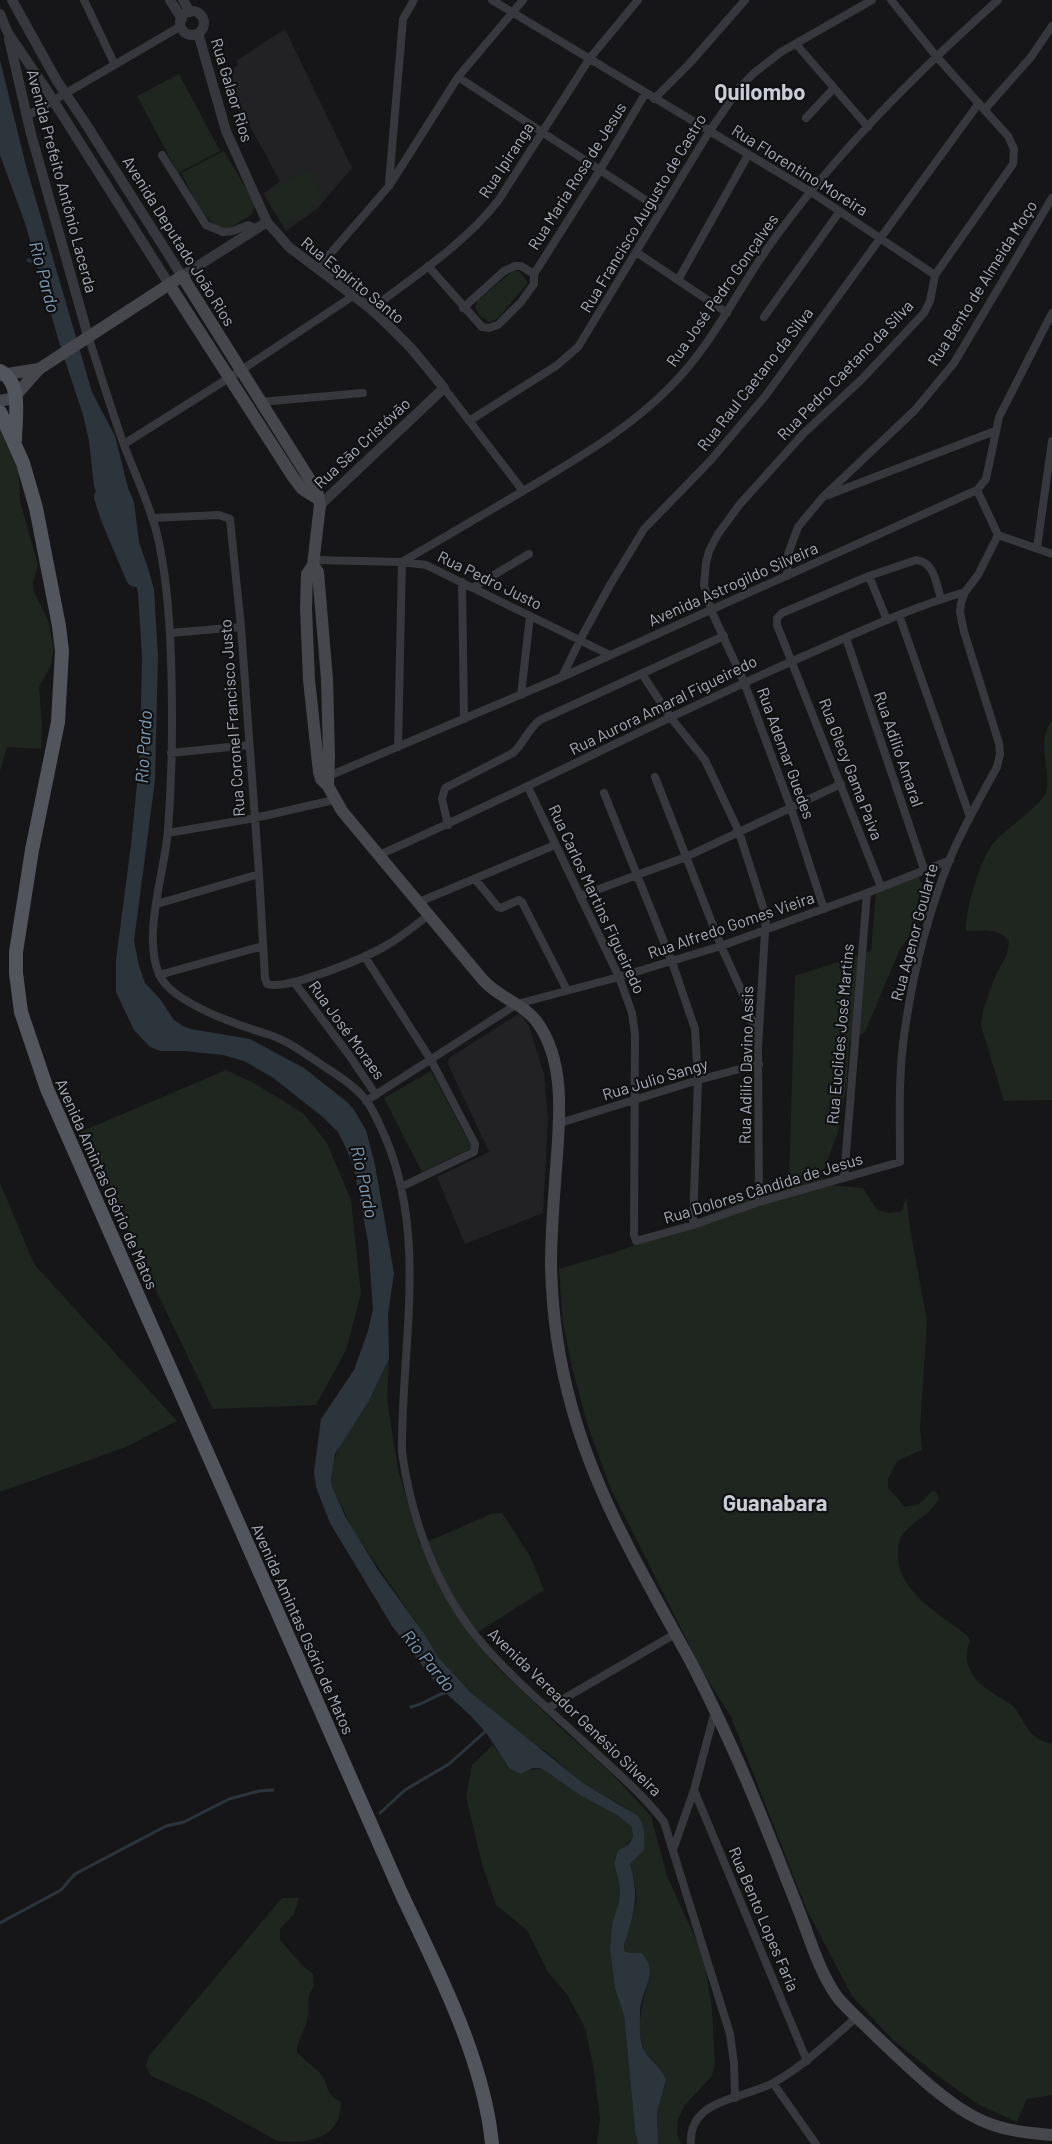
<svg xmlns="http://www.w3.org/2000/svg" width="1052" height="2144" viewBox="0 0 1052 2144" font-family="Barlow,sans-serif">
  <rect width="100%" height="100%" fill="#161618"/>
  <!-- built -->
  <path fill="#222225" d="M285 29 352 168 317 209 286 231 263 194 280 181 222 75 238 65 236 61Z
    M520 1013 529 1026 544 1074 548 1119 543 1213 465 1244 437 1177 489 1152 448 1064 449 1058Z"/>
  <!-- green -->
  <path fill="#1e261f" d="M179 74 220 151 178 173 137 96Z
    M224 151 255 204C254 214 249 217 241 221 235 225 230 229 223 228 205 226 190 189 181 173Z
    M308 169 324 198 312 205 314 209 284 226 265 193Z
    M513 271H519L528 283 497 319 489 322 479 315 475 307 478 300Z
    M0 429 19 472 20 501 38 565 33 583 34 592 48 620 54 649 51 665 39 687 42 725 41 749 7 747 0 771Z
    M1052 720V1100L1004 1101 981 1026 983 1011 994 979 1007 954 1009 941C997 927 984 931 966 931 965 910 981 855 996 840 1007 828 1042 805 1046 792 1052 767 1035 744 1052 720Z
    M917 874 928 895 927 912 900 949 865 1032 849 1042 847 1084 838 1132 821 1178 830 1185 863 1188 877 1210 890 1213 902 1211 906 1197 911 1234 927 1321 920 1428 922 1450 897 1461 888 1479V1488L905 1507 919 1504 932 1491 936 1492 939 1499C930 1515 913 1521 902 1535 899 1539 898 1547 898 1553 896 1591 940 1614 967 1635L970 1641C967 1647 967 1652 967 1659 969 1679 987 1689 1002 1699 1006 1701 1011 1704 1014 1707 1027 1725 1027 1738 1052 1744V2095L1027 2099 1017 2122 979 2105 941 2078 893 2040 852 1996 806 1908 731 1717 703 1672 610 1487 588 1426 573 1371 563 1323 559 1269 619 1251 789 1183 795 976 871 951 876 892Z
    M226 1070 254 1083 303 1113 327 1143 351 1200 361 1294 346 1350 316 1405 213 1409 80 1132Z
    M431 1071 472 1148 422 1172 384 1098Z
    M0 1183 34 1264 177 1421 126 1447 0 1492Z
    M389 1359 387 1399 398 1470 420 1545 491 1514 502 1513 530 1556 544 1590 472 1636 496 1666 564 1731 612 1774 651 1816 667 1876 704 1957 712 2009 715 2064 712 2076 685 2105 678 2119 677 2134 681 2144H658L657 2112 666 2080C664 2069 653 2063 647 2054 633 2034 643 1998 650 1977L630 1953 624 1951C624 1938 630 1925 634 1913 639 1897 635 1879 630 1864L644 1850 626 1808 583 1783 548 1753 524 1738 471 1693 438 1657 425 1635 354 1532 332 1486C327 1453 354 1428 369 1401 376 1388 382 1373 389 1359Z
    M493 1745 509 1768 527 1771 541 1768 580 1795 617 1815 632 1827 633 1837 615 1858 614 1863 620 1886 619 1902 612 1924 610 1948 615 1989 624 2015 635 2130 638 2144H597L600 2118 594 2070 585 2028 567 1994 548 1972 527 1930 496 1905 483 1867 466 1797 472 1765Z
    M282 1898H299L294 1914 280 1929V1940L302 1965 313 1974 314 1987C304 2000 311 2005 307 2020 304 2032 297 2040 297 2052 304 2060 312 2065 319 2072 332 2086 321 2091 341 2102 340 2140 309 2144 277 2141L204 2100 151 2076 146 2065 149 2056Z"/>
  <!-- water -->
  <path fill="#2c353c" d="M0 60 26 166 92 392 115 436 128 488 134 502 139 542 149 571 154 590 158 656 155 780 134 941 139 966 145 983 160 999 174 1020 183 1026 191 1029 250 1039 304 1068 347 1102 354 1110 366 1130 375 1165 394 1273 388 1314 389 1359 369 1401 335 1454 331 1479 332 1486 345 1516 378 1570 425 1635 438 1657 471 1693 583 1783 638 1816C645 1827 645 1836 644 1850L630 1864C640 1896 634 1914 624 1945V1951L630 1953H641C662 1973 639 1991 640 2014 640 2024 639 2041 644 2050 650 2061 663 2068 666 2080L657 2112 658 2144H638L635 2130 624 2015 615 1989 610 1948 612 1924 619 1902 620 1886 614 1863 618 1851 629 1844 633 1837 632 1827 617 1815 580 1795 541 1768H533L520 1774 509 1768 487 1734 471 1716 437 1685 392 1626 330 1523 316 1487 314 1472 321 1419 354 1370 368 1331 373 1309 368 1242 355 1173 348 1152 338 1132 323 1117 272 1077 244 1061 223 1055 184 1051H161L150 1047 134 1030 116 992V960L131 845 140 754 142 656 138 593 134 575 116 528 101 503 94 486 89 441 83 415 59 342 25 223 0 155Z"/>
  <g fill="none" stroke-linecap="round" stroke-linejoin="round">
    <!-- stream -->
    <path stroke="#2c353c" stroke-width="3" d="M28 260 40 265
      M411 1707C425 1704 434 1695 448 1692
      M380 1813 405 1790 449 1764 487 1730
      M0 1923 61 1890 75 1874 166 1826 184 1822 229 1799 259 1791 273 1790"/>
    <!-- river -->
    <path stroke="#2c353c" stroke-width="18" d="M103 497 109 516 135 578"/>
    <!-- minor -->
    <path stroke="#37383d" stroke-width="8" d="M84 0 115 65
      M492 0 811 192 935 275
      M796 44 868 127
      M458 77 661 210
      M654 99 689 64 745 0
      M985 109 1031 57 1052 26
      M27 116 181 26
      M806 118 834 88
      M162 155 206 225 223 232 233 231 248 225 257 229
      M389 183 403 19 414 0
      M636 252 727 313
      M428 266 482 327 489 328 498 325 521 302 534 284V274L600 170 645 94
      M317 269 389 186 458 77 523 0
      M678 280 748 155
      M463 308 504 271 515 266H521L534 274
      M371 309C415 276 464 244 498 201L590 58 638 0
      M764 317 840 211
      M88 336C100 372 111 409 124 445 135 474 149 503 157 534 165 567 168 600 170 634 173 699 173 765 168 830 165 871 142 935 159 974 171 1003 238 1025 267 1034 287 1040 304 1053 322 1065 337 1075 354 1085 366 1100 375 1112 380 1126 386 1139 428 1239 401 1348 402 1452 411 1517 435 1585 476 1636 508 1675 547 1707 583 1741 611 1767 641 1792 664 1822L730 2034 734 2063 735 2098
      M444 388 523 491
      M260 402 363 393
      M469 421 556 366 578 347 709 132 740 87 754 73 781 52 872 0
      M124 444 240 371 353 296
      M828 495 995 431
      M152 518 219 515 230 519 241 627 259 874 265 978 267 984C286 991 368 957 387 945 402 937 415 925 429 915
      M998 535 1052 554
      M1037 548 1052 441
      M314 560 402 562 426 565 610 655
      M787 576 788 554 798 527 822 498 915 410 954 363 1052 198
      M869 576 887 620
      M462 582 464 719
      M474 587 529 554
      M899 615 970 817
      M170 633 241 627
      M846 638 924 869
      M642 674 671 718 705 760 739 832 766 916 758 1047 759 1202
      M562 677 580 640 610 585 644 529 710 461 766 395 979 103
      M521 695 530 616
      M398 747 402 562C446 536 490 510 535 484 583 455 631 427 671 386 711 346 735 295 767 249 832 157 914 75 998 0
      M171 753 249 745
      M655 777 721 946 748 1005 756 1038
      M324 778 562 677 977 490 986 479 999 417 1052 313
      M528 787 619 977 632 1013 635 1035 634 1234 636 1241 693 1225 759 1202 900 1162C900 1118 898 1073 905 1029 913 973 928 914 949 861 962 829 980 798 997 767L1000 754 999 743 964 632 960 612 961 603 965 592 978 575 998 535 977 490
      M604 793 672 962 695 1029 698 1080 693 1225
      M448 825 442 799 445 788 513 753C524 743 528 729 540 720L724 636
      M168 833 255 818 334 800
      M379 855C522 792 660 719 804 656 857 633 909 608 965 592
      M475 879 498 907 501 908 519 900 522 902 567 990
      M881 887 777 625V618L782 613 869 576 916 560C935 562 936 584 941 599
      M580 896 686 857 841 784
      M419 902 555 845
      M157 904 259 874
      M824 909 791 808 744 682 711 610 704 585 706 563 709 551 718 534 740 504 804 433 862 379 924 313 930 301 935 275 1013 164 1014 149 1008 136 936 56 891 0
      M365 957 431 1060 475 1144 474 1152 401 1187
      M159 975 263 946
      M294 982 349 1055 376 1095
      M366 1101 517 1004 619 977 721 946 867 893 950 860
      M560 1123 698 1080 759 1064
      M844 1178 867 893
      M548 1708 675 1634
      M694 1790 807 2061
      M673 1850 694 1790 715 1711
      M773 2083 816 2144
      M691 2144C690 2131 694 2120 705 2111 724 2097 752 2094 773 2083 804 2066 830 2040 857 2017"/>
    <!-- tertiary -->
    <path stroke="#37383d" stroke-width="10" d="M12 0 57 81 84 121 182 276 267 222
      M170 0 182 19
      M183 0 190 12
      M180 23a12 12 0 1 1 24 0a12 12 0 1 1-24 0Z
      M0 14 8 33 46 89 169 284
      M198 33 226 131 267 222 289 247 371 309 387 324 411 348 444 388 320 505
      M9 39 31 134 88 336"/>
    <!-- secondary -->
    <path stroke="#45474d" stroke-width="12" d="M169 284 293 477 302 489 318 499
      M0 375 39 369
      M0 401 9 399 16 395 39 369 182 276 317 491 320 505 313 565 307 574 306 608 309 680 319 772 321 779 328 786 342 811 483 980C499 998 524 1004 537 1022 569 1066 558 1132 555 1183 553 1210 551 1238 551 1265 552 1313 559 1362 572 1408 596 1495 642 1573 685 1651 705 1687 722 1725 739 1763 761 1813 781 1865 801 1916 811 1943 821 1975 838 1998 850 2012 864 2024 877 2037 906 2064 948 2107 985 2122 1006 2131 1029 2133 1052 2135
      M313 565 318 572 327 679 329 756 328 786"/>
    <!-- primary -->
    <path stroke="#53555c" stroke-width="14" d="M0 371C23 383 15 418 15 440
      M0 412 23 463 36 508 59 626 62 651 58 722 32 850 16 952V973L21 1012 47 1089 402 1895C438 1971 484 2060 492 2144"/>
  </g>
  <g text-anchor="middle" stroke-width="4.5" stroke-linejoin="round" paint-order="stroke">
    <!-- street labels -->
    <g font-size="16" fill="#a8adb8" stroke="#111113">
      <text transform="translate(232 90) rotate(73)" y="6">Rua Galaor Rios</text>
      <text transform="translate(506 160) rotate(-57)" y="6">Rua Ipiranga</text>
      <text transform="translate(800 170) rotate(32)" y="6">Rua Florentino Moreira</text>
      <text transform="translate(577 176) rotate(-58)" y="6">Rua Maria Rosa de Jesus</text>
      <text transform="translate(62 181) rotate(75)" y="6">Avenida Prefeito Antônio Lacerda</text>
      <text transform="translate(643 213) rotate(-59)" y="6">Rua Francisco Augusto de Castro</text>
      <text transform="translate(179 241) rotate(58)" y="6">Avenida Deputado João Rios</text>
      <text transform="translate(353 280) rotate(39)" y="6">Rua Espírito Santo</text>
      <text transform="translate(982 283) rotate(-58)" y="6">Rua Bento de Almeida Moço</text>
      <text transform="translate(722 290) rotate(-55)" y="6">Rua José Pedro Gonçalves</text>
      <text transform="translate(845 370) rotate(-46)" y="6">Rua Pedro Caetano da Silva</text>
      <text transform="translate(755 379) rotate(-52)" y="6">Rua Raul Caetano da Silva</text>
      <text transform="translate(362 443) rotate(-43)" y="6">Rua São Cristóvão</text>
      <text transform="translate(490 580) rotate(26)" y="6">Rua Pedro Justo</text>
      <text transform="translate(733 584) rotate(-24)" y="6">Avenida Astrogildo Silveira</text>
      <text transform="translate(663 705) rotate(-26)" y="6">Rua Aurora Amaral Figueiredo</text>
      <text transform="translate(232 718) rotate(-94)" y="6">Rua Coronel Francisco Justo</text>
      <text transform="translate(899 749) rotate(71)" y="6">Rua Adilio Amaral</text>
      <text transform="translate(786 753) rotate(70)" y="6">Rua Ademar Guedes</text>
      <text transform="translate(851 769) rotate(69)" y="6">Rua Glecy Gama Paiva</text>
      <text transform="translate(597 899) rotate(65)" y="6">Rua Carlos Martins Figueiredo</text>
      <text transform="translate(731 925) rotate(-19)" y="6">Rua Alfredo Gomes Vieira</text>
      <text transform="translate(914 932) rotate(-75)" y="6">Rua Agenor Goularte</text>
      <text transform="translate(347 1030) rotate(54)" y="6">Rua José Moraes</text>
      <text transform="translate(840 1034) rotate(-85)" y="6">Rua Euclides José Martins</text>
      <text transform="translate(746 1065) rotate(-89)" y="6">Rua Adilio Davino Assis</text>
      <text transform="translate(655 1079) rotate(-17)" y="6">Rua Julio Sangy</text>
      <text transform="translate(107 1184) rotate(66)" y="6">Avenida Amintas Osório de Matos</text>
      <text transform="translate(763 1188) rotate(-17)" y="6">Rua Dolores Cândida de Jesus</text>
      <text transform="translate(303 1629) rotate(66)" y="6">Avenida Amintas Osório de Matos</text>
      <text transform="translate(575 1712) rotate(44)" y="6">Avenida Vereador Genésio Silveira</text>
      <text transform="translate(764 1919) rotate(67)" y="6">Rua Bento Lopes Faria</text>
    </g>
    <!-- water labels -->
    <g font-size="18" font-style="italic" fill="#7f9bb3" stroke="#111113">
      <text transform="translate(44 277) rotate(75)" y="6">Rio Pardo</text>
      <text transform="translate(144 747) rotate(-87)" y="6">Rio Pardo</text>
      <text transform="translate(364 1182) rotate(78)" y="6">Rio Pardo</text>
      <text transform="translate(428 1661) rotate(51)" y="6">Rio Pardo</text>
    </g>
    <!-- district labels -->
    <g font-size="22" font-weight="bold" fill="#c9ccd4" stroke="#111113">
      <text x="760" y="100">Quilombo</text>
      <text x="775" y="1511">Guanabara</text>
    </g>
  </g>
</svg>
